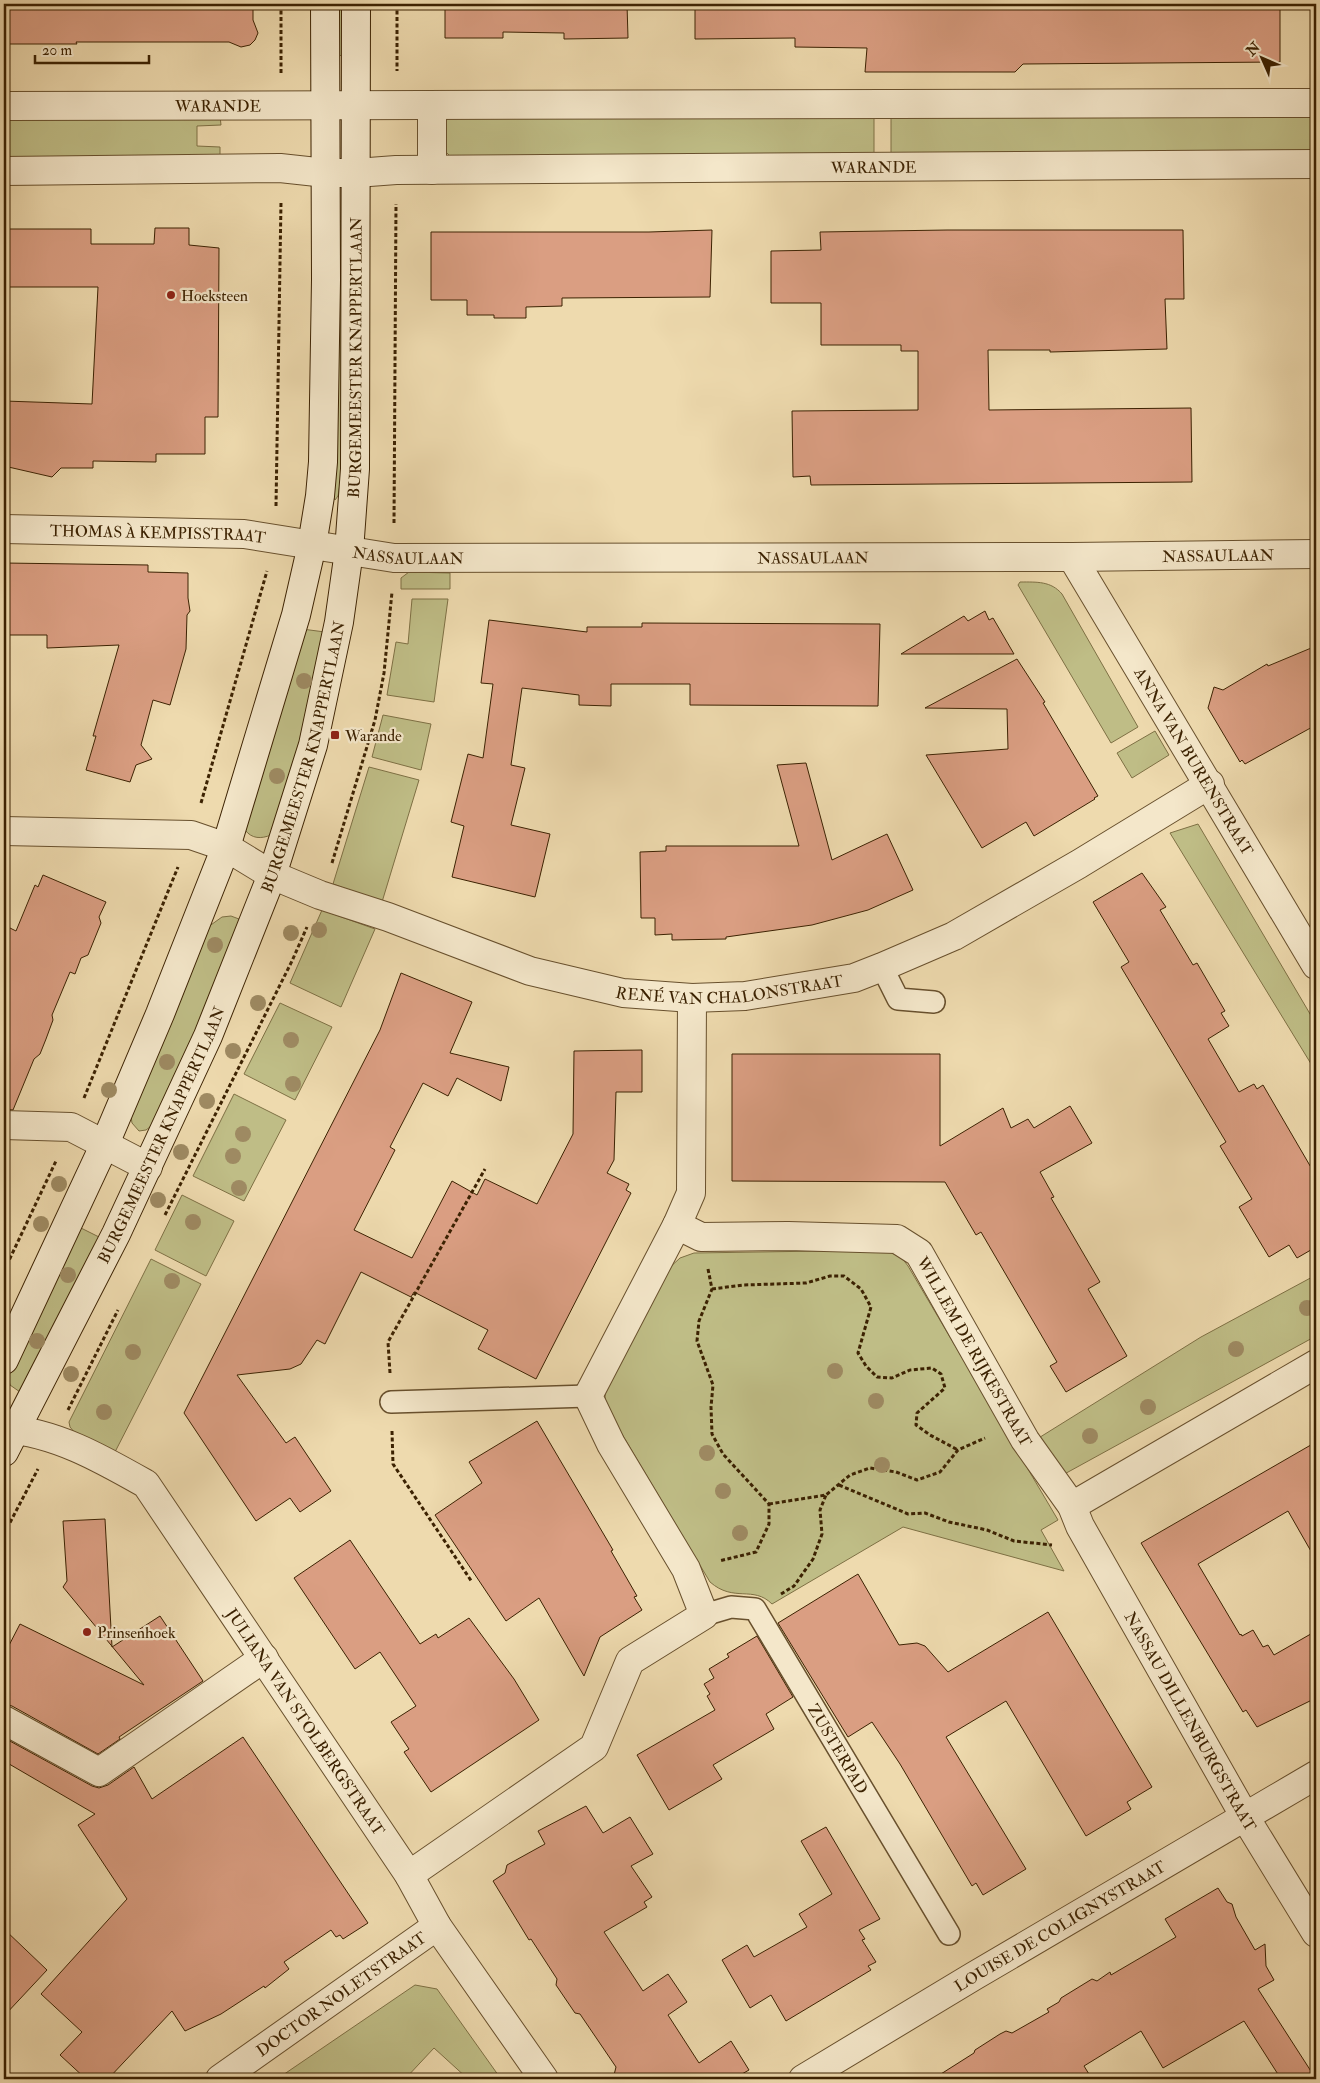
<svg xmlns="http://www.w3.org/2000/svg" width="1320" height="2083" viewBox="0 0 1320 2083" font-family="'IM FELL Double Pica',serif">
  <rect width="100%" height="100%" fill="#eedaae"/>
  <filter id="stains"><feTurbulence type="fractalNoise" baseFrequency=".004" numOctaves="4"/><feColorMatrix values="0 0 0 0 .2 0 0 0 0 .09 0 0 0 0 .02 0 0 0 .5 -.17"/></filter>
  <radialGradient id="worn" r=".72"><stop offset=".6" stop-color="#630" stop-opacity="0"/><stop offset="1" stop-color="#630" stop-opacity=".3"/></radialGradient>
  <!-- green -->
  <path fill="#bfbd86" stroke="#7e7044" d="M335 4H344L345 55 336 56Z
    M874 113V156L457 158 450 156 444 150 445 122 450 117Z
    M1316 113V155L891 156V114Z
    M220 116 221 125 197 126V146L220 147V158L4 160V117Z
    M335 221H345L342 472 338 496 335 500 333 497Z
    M409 572 450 573V589H401V578Z
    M1020 582C1037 582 1051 581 1062 594L1138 727 1111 743 1018 585Z
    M412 599H448L434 702 387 695 396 642 408 644Z
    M302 629 325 632 311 709 271 835C261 839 252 839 245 830Z
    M383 715 431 724 421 770 372 757Z
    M1155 731 1169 755 1132 778 1117 753Z
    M369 767 419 780 382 902 333 884Z
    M1198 824 1316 1024V1072L1170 833Z
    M322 910 375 929 341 1007 290 983Z
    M231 916 239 919 243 925 154 1124 146 1130 139 1131 132 1123 130 1111 208 927 222 917Z
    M280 1003 332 1027 295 1100 244 1074Z
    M234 1094 286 1120 244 1201 193 1176Z
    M182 1195 234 1221 206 1276 155 1250Z
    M79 1227 103 1239 20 1392 10 1385 8 1376Z
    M886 1250 902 1258 908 1266 1058 1520 1041 1530 1064 1571 903 1527 772 1604C753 1585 734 1603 710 1582L607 1409 605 1397 606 1390 668 1269 680 1258 694 1253Z
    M151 1259 201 1284 115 1452 75 1433 70 1427 69 1422Z
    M1316 1275V1336L1059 1477 1037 1439 1201 1337Z
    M415 1985 437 1989 501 2079H468L434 2048 405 2079H277Z"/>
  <!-- building -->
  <path fill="#da9e82" stroke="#3c2202" d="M4 4H253V20L258 33 255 40 250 45 241 47 229 42H76L77 44H4Z
    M445 4H627L628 38 564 39V33L503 32V38H445Z
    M695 4H1280V62L1023 64 1015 72H865L867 48 795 47V38L695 39Z
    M155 228H189V245L219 248 218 417H205V454H156V462L93 461V468H61L52 477 4 466V401L92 404 98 287H4V229H91V244H154Z
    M712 230 710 297 562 298V306L526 307V318H494V315H467V300H431V232H649Z
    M947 230H1183L1184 299H1165L1167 349 1050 352V350H988L989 410 1191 408 1192 482 811 485 810 476 793 477 792 411 918 410V351H901V345H821V303H771V251L821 250 820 232Z
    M4 563 148 565V572L188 573V598L190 611 187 615 186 649 170 705 153 700 141 745 152 759 136 765 130 782 86 770 96 736H93L119 645 47 648V635H4Z
    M985 611 989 620 993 618 1014 654H901L964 616 968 621Z
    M489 620 587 632V627H642V623L880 624 878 706 690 705V684H611V706L579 705V695L522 688 511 765 525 768 511 825 550 834 535 897 452 877 464 826 451 822 468 754 483 758 493 684 481 683Z
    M1316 646V725L1245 764 1242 760 1240 762 1208 708 1214 687 1223 690 1267 664 1268 666Z
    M1017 659 1045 702 1043 703 1098 796 1094 798 1095 799 1034 836 1026 822 982 848 926 755 1008 749 1007 709 925 708Z
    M806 763 832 860 887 834 913 890 868 910 812 925 726 937V939L672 940V934L655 935V918H641L640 852 666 851V846H799L777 765Z
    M1142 873 1166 907 1160 910 1193 965 1197 963 1225 1011 1221 1013 1229 1026 1208 1039 1239 1092 1254 1084 1257 1089 1263 1085 1316 1176V1247L1297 1258 1289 1245 1269 1257 1239 1207 1252 1199 1220 1146 1226 1142 1121 967 1129 962 1093 902Z
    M43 875 106 902 99 917 101 923 88 955 81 958 75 974 70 972 52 1015 53 1020 46 1039 40 1054 34 1059 13 1110 4 1109V925L16 931 35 885 38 887Z
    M401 973 472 1002 450 1053 509 1067 501 1101 457 1078 448 1096 423 1083 390 1147 395 1150 354 1230 412 1258 452 1181 477 1195 485 1179 537 1204 573 1134 574 1051 642 1050V1092H616L614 1160 607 1173 629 1184 626 1190 631 1193 536 1379 478 1349 488 1330 414 1292 411 1297 361 1272 325 1344 317 1340 301 1364 290 1369 237 1375 286 1443 295 1437 331 1491 300 1512 290 1498 256 1521 184 1413 380 1030Z
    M732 1054H940V1146L1003 1108 1011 1128 1028 1119 1034 1128 1070 1106 1092 1143 1040 1172 1054 1197 1051 1198 1100 1282 1088 1289 1127 1356 1066 1392 1050 1366 1057 1362 981 1232 976 1235 945 1182 732 1181Z
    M537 1421 613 1550 611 1551 637 1596 634 1597 642 1610 600 1637 584 1676 539 1598 506 1621 435 1515 482 1483 469 1462Z
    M1316 1442V1560L1288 1511 1198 1564 1240 1635 1241 1634 1242 1636 1253 1630 1263 1647 1268 1645 1274 1655 1316 1631V1698L1257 1727 1246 1710 1243 1712 1141 1543Z
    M105 1519 112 1647 160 1616 203 1681 119 1737 120 1739 98 1754 12 1706 4 1704V1655L20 1624 144 1685 63 1587 67 1581 63 1521Z
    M350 1540 420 1644 436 1634 438 1638 469 1618 514 1679 539 1720 431 1792 404 1752 409 1749 391 1722 416 1706 380 1652 355 1669 294 1578Z
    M858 1574 899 1645 917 1643 925 1646 948 1672 1048 1612 1152 1787 1127 1802 1131 1809 1086 1836 1006 1701 946 1737 1026 1869 983 1895 976 1883 972 1886 900 1764 872 1722 848 1737 778 1623Z
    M757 1636 793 1697 766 1714 774 1729 713 1765 722 1779 669 1810 637 1755 715 1710 707 1696 710 1694 704 1684 714 1678 709 1669 729 1657 727 1654Z
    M243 1737 368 1923 343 1939 340 1935 336 1937 331 1930 284 1962 289 1969 265 1988 264 1986 221 2014 185 2031 172 2011 108 2079H86L60 2055 82 2032 41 1994 127 1899 78 1825 95 1814 4 1761V1748L8 1740 92 1786 99 1788 108 1785 134 1767 152 1799Z
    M586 1806 603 1833 630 1817 653 1854 631 1866 652 1897 644 1902 647 1907 604 1932 643 1991 668 1974 687 2002 668 2015 699 2063 731 2041 749 2070 733 2079H613L616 2067 580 2014 575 2013 556 1985 557 1979 531 1939 529 1940 493 1881 505 1873 507 1865 545 1844 538 1831Z
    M826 1827 880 1919 859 1930 865 1939 862 1940 876 1962 868 1966 871 1970 786 2021 771 1995 750 2008 722 1960 747 1945 754 1957 807 1927 799 1914 832 1894 801 1841Z
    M1218 1888 1227 1902 1232 1904 1236 1917 1255 1950 1265 1944 1266 1966 1274 1980 1258 1989 1316 2079H1281L1244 2021 1163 2068 1141 2031 1084 2066 1092 2079H933L974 2053 975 2050 1000 2034 1006 2031 1012 2033 1049 2012 1047 2009 1059 2002 1061 1998 1092 1979 1097 1981 1110 1972 1111 1975 1176 1937 1165 1919Z
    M4 1929 47 1970 4 2016Z"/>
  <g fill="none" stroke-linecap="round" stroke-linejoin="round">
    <defs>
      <g id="service">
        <path d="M882 967 898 999 934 1002"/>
        <path d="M391 1402 588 1396"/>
        <path id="s1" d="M704 1615 731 1607 755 1609 949 1934"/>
      </g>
      <g id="minor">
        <path id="s2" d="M4 106 1316 103"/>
        <path d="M432 170V105"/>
        <path id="s3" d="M4 171 280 168 326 173H356L396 170 1316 164"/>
        <path id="s4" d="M4 529 244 534 394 558 1072 557 1316 554"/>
        <path id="s5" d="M1072 557 1316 965"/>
        <path id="s6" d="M4 831 191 835 226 847 272 875 320 895 388 917 530 971 623 993 692 998 745 996 854 978 882 967 954 936 1079 864 1210 784"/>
        <path d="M4 1125 71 1127 148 1167"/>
        <path id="s7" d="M677 1225 701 1237 788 1236 897 1239 919 1253 1025 1440 1072 1506 1080 1526 1245 1817 1316 1933"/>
        <path id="s8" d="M4 1429C55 1432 102 1459 146 1484L409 1875 437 1926 544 2079"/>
        <path d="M1072 1506 1316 1364"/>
        <path d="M4 1720 99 1772 264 1658"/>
        <path d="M409 1875 594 1747 630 1661 704 1615 686 1569 611 1444 588 1396 677 1225 691 1193 692 998"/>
        <path id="s9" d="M220 2079 437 1926"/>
        <path id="s10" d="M803 2079 974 1976 1316 1775"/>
      </g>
      <g id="secondary">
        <path d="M4 1360 104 1146 160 1014 226 847 296 615 312 545 320 496 323 462 326 280 325 4"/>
        <path id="s11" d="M4 1452 116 1234 208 1036 272 875 313 745 339 622 349 551 355 469 356 4"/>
      </g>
    </defs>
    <!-- service casing -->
    <use href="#service" stroke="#68502d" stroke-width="24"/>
    <!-- minor casing -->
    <use href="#minor" stroke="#68502d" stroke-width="30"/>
    <!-- secondary casing -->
    <use href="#secondary" stroke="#3c2202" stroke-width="30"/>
    <!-- path -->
    <path stroke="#3c2202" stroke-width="3" stroke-dasharray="4 2.5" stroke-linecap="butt" d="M281 4V73
      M397 4V71
      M276 506 281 202
      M394 523 396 204
      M201 803 267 571
      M332 863 375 720 384 673 392 592
      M84 1098 178 867
      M165 1215 292 961 307 927
      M708 1269 712 1289 699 1321 697 1341 713 1385 711 1407 712 1434 723 1454 769 1504V1524L756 1552 719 1561
      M4 1271 56 1161
      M712 1289 743 1285 806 1283 830 1276H844L861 1289 871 1307 858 1353 866 1366 877 1377 892 1378 910 1370 932 1368 941 1374 945 1388 917 1413 916 1425 930 1435 958 1450
      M390 1373 388 1342 485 1169
      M68 1410 118 1310
      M392 1431 393 1464 472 1582
      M839 1485 908 1514 925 1513 949 1522 987 1530 1014 1541 1052 1545
      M769 1504 826 1495 850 1475 870 1468 896 1472 917 1480 940 1472 958 1450 985 1438
      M4 1534 38 1469
      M781 1594 794 1586 813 1559 822 1534 820 1510 826 1495"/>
    <!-- service -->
    <use href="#service" stroke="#f4e7ca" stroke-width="21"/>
    <!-- minor -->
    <use href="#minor" stroke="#f4e7ca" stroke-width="28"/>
    <!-- secondary -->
    <use href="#secondary" stroke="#f4e7ca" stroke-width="28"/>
  </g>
  <!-- trees -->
  <g fill="#9e8a62">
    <circle cx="304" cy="681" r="8"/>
    <circle cx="277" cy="776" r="8"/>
    <circle cx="319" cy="930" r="8"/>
    <circle cx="291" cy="933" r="8"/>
    <circle cx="215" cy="945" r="8"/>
    <circle cx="258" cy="1003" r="8"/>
    <circle cx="291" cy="1040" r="8"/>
    <circle cx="233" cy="1051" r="8"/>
    <circle cx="167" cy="1062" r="8"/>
    <circle cx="293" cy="1084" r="8"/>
    <circle cx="109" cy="1090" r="8"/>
    <circle cx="207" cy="1101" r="8"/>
    <circle cx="243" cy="1134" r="8"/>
    <circle cx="181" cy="1152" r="8"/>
    <circle cx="233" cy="1156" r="8"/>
    <circle cx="59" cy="1184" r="8"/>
    <circle cx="239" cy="1188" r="8"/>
    <circle cx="158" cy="1200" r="8"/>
    <circle cx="193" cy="1222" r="8"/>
    <circle cx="41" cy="1224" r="8"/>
    <circle cx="68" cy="1275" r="8"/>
    <circle cx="172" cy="1281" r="8"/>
    <circle cx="1307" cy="1308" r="8"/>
    <circle cx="37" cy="1341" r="8"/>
    <circle cx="1236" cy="1349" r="8"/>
    <circle cx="133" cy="1352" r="8"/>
    <circle cx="835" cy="1371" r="8"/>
    <circle cx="71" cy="1374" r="8"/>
    <circle cx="876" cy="1401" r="8"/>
    <circle cx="1148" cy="1407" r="8"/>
    <circle cx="104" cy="1412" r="8"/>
    <circle cx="1090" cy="1436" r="8"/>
    <circle cx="707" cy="1453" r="8"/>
    <circle cx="882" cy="1465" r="8"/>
    <circle cx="723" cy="1491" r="8"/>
    <circle cx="740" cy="1533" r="8"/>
  </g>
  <!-- markers -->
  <g fill="#8f2418" stroke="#f4e7ca" stroke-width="2">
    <circle cx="171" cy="295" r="5"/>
    <rect x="330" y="730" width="10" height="10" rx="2.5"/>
    <circle cx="87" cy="1632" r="5"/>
  </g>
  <g text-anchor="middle" stroke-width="4.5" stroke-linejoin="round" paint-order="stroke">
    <!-- street labels -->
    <g font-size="16" fill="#3c2202" stroke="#f4e7ca">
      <text dy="6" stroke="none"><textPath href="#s2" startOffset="214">WARANDE</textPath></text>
      <text dy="6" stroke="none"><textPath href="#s3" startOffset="870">WARANDE</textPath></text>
      <text dy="6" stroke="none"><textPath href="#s11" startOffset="1164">BURGEMEESTER KNAPPERTLAAN</textPath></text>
      <text dy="6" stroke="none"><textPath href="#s4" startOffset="154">THOMAS À KEMPISSTRAAT</textPath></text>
      <text dy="6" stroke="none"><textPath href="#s4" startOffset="406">NASSAULAAN</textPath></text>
      <text dy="6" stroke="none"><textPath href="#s4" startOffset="1216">NASSAULAAN</textPath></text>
      <text dy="6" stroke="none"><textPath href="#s4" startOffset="811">NASSAULAAN</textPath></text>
      <text dy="6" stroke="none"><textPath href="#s11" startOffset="759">BURGEMEESTER KNAPPERTLAAN</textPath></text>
      <text dy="6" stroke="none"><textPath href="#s5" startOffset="238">ANNA VAN BURENSTRAAT</textPath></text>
      <text dy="6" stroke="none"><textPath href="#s6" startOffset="756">RENÉ VAN CHALONSTRAAT</textPath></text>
      <text dy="6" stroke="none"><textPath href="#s11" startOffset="354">BURGEMEESTER KNAPPERTLAAN</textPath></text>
      <text dy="6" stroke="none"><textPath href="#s7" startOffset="362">WILLEM DE RIJKESTRAAT</textPath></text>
      <text dy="6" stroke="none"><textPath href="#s8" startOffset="440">JULIANA VAN STOLBERGSTRAAT</textPath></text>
      <text dy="6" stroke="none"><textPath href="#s7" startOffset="791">NASSAU DILLENBURGSTRAAT</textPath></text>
      <text dy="6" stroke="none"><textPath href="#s1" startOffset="215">ZUSTERPAD</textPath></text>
      <text dy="6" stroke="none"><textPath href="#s10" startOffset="299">LOUISE DE COLIGNYSTRAAT</textPath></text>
      <text dy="6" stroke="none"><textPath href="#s9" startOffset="148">DOCTOR NOLETSTRAAT</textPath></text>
    </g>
    <!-- poi labels -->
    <g font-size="16" fill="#3c2202" stroke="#f4e7ca" text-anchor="start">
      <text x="181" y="301">Hoeksteen</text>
      <text x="345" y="741">Warande</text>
      <text x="97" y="1638">Prinsenhoek</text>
    </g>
  </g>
  <!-- margin -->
  <rect width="1320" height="2083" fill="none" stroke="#eedaae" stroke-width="20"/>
  <rect x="5" y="5" width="1310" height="2073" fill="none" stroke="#3c2202" stroke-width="2.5"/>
  <rect x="10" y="10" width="1300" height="2063" fill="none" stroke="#3c2202"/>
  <!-- north arrow -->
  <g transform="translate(1262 58) rotate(315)" stroke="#f4e7ca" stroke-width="4" paint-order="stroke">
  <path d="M0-4L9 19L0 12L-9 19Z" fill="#3c2202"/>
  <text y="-8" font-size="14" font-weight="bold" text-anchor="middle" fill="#3c2202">N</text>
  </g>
  <!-- scale -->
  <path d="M35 55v8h114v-8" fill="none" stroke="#3c2202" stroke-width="2.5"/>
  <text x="42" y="55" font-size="15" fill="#3c2202" stroke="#f4e7ca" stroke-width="4" paint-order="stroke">20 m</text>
  <rect width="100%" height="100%" filter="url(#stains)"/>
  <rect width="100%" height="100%" fill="url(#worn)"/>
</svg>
